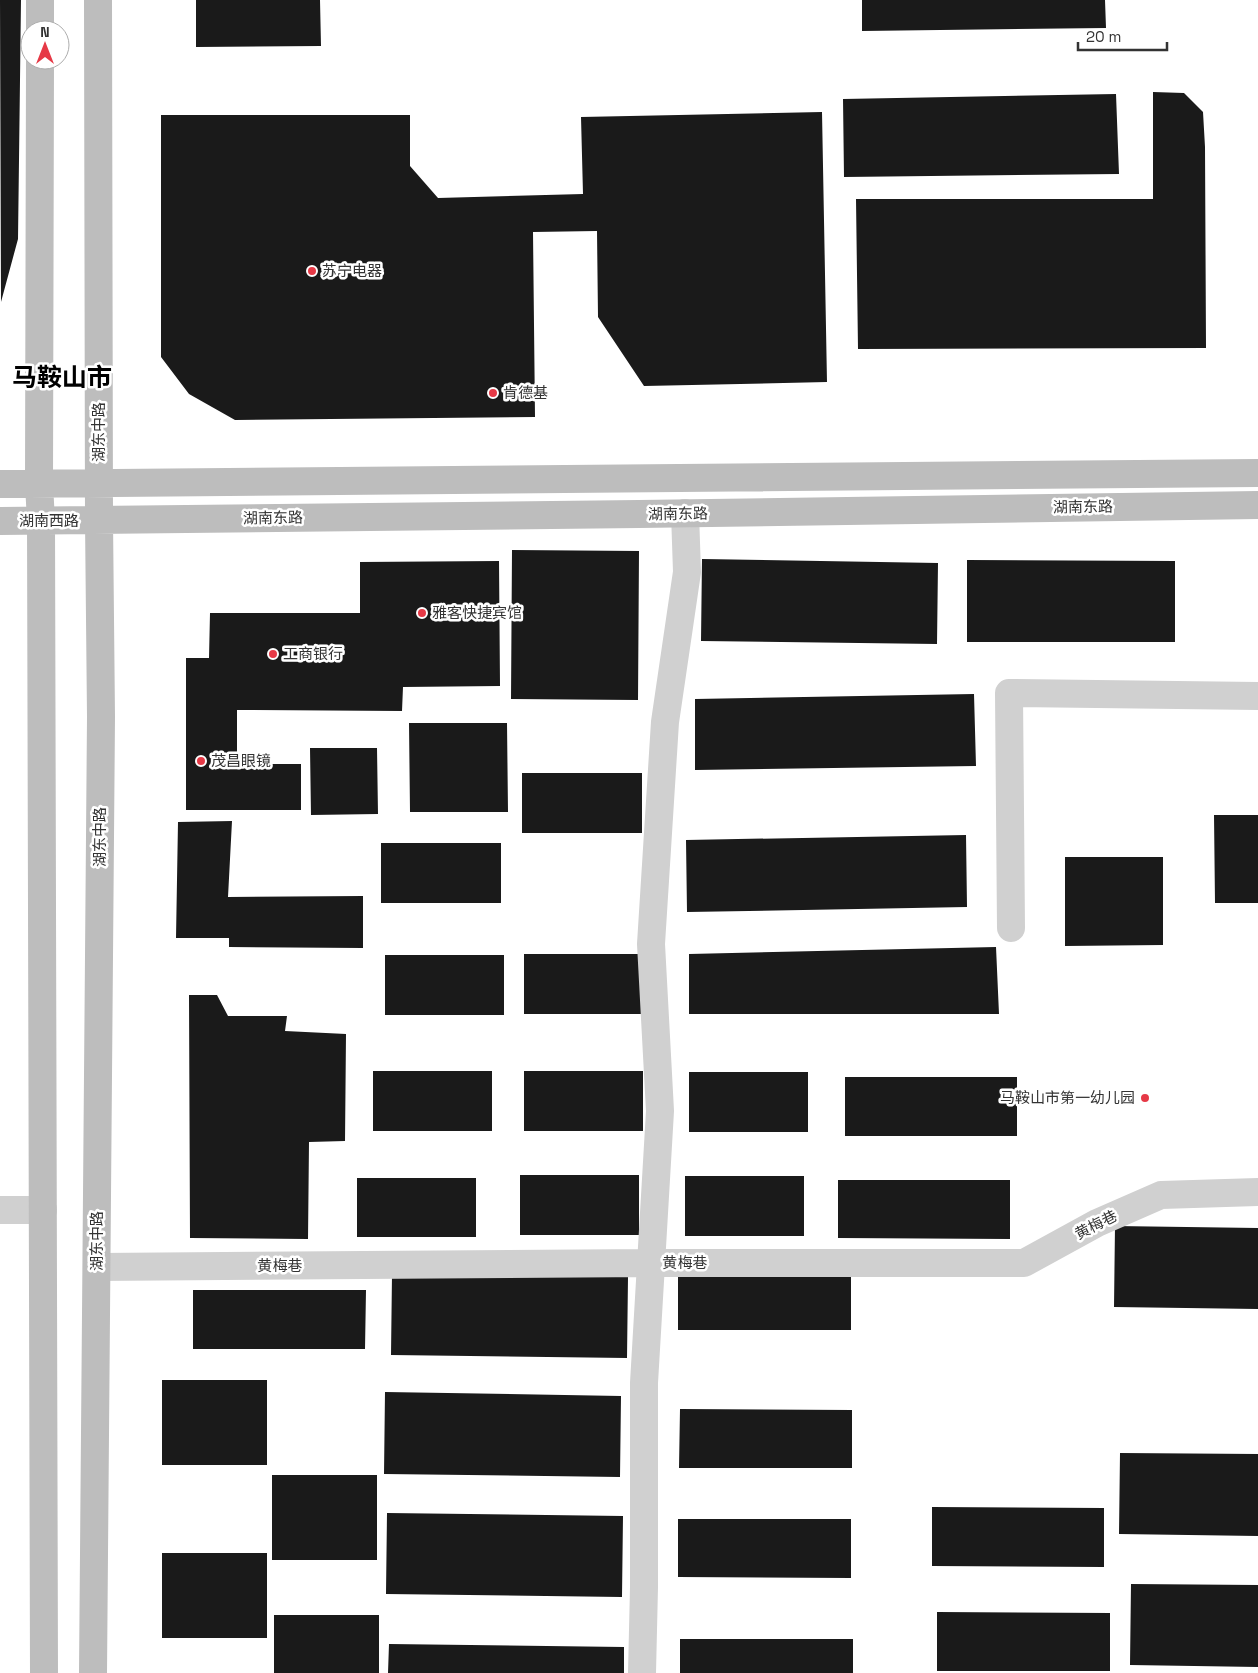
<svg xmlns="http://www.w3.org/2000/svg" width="1258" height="1673" viewBox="0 0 1258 1673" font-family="'Space Grotesk','Noto Sans SC',sans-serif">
  <rect width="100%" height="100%" fill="#fff"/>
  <!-- building -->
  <path fill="#1a1a1a" d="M0 0H21L18 239 1 302Z
    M196 0H320L321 46 196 47Z
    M862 0H1105L1106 28 862 31Z
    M1153 92 1184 93 1203 112 1205 147 1206 348 858 349 856 199H1153Z
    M1116 94 1119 174 844 177 843 99Z
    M822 112 827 382 644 386 598 317 597 231 533 232 535 417 235 420 189 394 161 357V115H410V166L438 198 583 194 581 117Z
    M512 550 639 551 638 700 511 699Z
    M702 559 938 563 937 644 701 641Z
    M967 560 1175 561V642H967Z
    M499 561 500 686 403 687 402 711 237 710V764H301V810H186V658H209L210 613H360V562Z
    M974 694 976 766 695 770V699Z
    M409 723H507L508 812H410Z
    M310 748H377L378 814 311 815Z
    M522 773H642V833H522Z
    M1214 815H1258V903H1215Z
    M232 821 228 897 363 896V948L229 947V938H176L178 822Z
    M966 835 967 907 687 912 686 840Z
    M381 843H501V903H381Z
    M1065 857H1163V945L1065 946Z
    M996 947 999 1014H689V954Z
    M524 954H643V1014H524Z
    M385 955H504V1015H385Z
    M189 995H217L228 1016H287L285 1031 346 1034 345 1141 309 1142 308 1239 190 1238Z
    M373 1071H492V1131H373Z
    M524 1071H643V1131H524Z
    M689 1072H808V1132H689Z
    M845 1077H1017V1136H845Z
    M520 1175H639V1235H520Z
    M685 1176H804V1236H685Z
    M357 1178H476V1237H357Z
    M838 1180H1010V1239L838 1238Z
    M1115 1226 1258 1228V1309L1114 1307Z
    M678 1271H851V1330H678Z
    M392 1274 628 1277 627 1358 391 1355Z
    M193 1290H366L365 1349H193Z
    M162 1380H267V1465H162Z
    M385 1392 621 1396 620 1477 384 1474Z
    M680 1409 852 1410V1468H679Z
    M1120 1453 1258 1454V1536L1119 1534Z
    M272 1475H377V1560H272Z
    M932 1507 1104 1508V1567L932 1566Z
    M387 1513 623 1516 622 1597 386 1594Z
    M678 1519H851V1578L678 1577Z
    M162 1553H267V1638H162Z
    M1131 1584 1258 1585V1667L1130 1665Z
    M937 1612 1110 1613V1671H937Z
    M274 1615H379V1673H274Z
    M680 1639H853V1673H680Z
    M389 1644 624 1647V1673H388Z"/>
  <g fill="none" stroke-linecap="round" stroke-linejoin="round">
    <!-- minor -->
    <path stroke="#d0d0d0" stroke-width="28" d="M1011 928 1009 693 1258 696
      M0 1210H43
      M97 1267 651 1263H1024L1097 1223 1161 1195 1258 1192
      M642 1673 644 1587V1383L660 1111 651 944 665 722 687 572 685 513"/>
    <!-- secondary -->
    <path stroke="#bdbdbd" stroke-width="28" d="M40 30V0
      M40 60 39 484 41 521 44 1673
      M0 484 1258 473
      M0 521 639 514 1258 505
      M93 1673 101 717 99 520 98 0"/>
  </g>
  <!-- markers -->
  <g fill="#e63946" stroke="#fff" stroke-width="2">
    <circle cx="312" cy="271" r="5"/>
    <circle cx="493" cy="393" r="5"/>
    <circle cx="422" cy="613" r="5"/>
    <circle cx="273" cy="654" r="5"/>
    <circle cx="201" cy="761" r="5"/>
    <circle cx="1145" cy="1098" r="5"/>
  </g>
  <g text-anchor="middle" stroke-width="5" stroke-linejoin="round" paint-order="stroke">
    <!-- poi labels -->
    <g font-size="15" fill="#333" stroke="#fff" text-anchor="start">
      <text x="322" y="276">苏宁电器</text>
      <text x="503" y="398">肯德基</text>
      <text x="432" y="618">雅客快捷宾馆</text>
      <text x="283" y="659">工商银行</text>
      <text x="211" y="766">茂昌眼镜</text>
      <text x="1135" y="1103" text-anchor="end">马鞍山市第一幼儿园</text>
    </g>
    <!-- street labels -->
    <g font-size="15" fill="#333" stroke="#fff">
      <text transform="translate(99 432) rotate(-90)" y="5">湖东中路</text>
      <text transform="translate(1083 507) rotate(-1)" y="5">湖南东路</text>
      <text transform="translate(678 514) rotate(-1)" y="5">湖南东路</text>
      <text transform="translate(273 518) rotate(-1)" y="5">湖南东路</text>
      <text x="49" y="526">湖南西路</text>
      <text transform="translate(100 837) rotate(-90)" y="5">湖东中路</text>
      <text transform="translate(1096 1225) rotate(-27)" y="5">黄梅巷</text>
      <text transform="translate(97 1241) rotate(-90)" y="5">湖东中路</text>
      <text x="685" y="1268">黄梅巷</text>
      <text x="280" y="1271">黄梅巷</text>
    </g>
    <!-- town labels -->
    <g font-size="25" font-weight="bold" fill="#000" stroke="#fff">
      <text x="62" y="386">马鞍山市</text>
    </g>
  </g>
  <!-- north arrow -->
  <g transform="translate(45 45)"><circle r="24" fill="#ffffff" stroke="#adadad"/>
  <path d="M0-4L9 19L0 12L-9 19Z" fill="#e63946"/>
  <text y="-8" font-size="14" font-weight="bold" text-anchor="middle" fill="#333333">N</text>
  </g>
  <!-- scale -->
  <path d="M1078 42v8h89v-8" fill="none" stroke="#333333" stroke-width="2.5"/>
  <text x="1086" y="42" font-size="15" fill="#333333" stroke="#ffffff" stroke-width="4" paint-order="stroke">20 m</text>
</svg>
